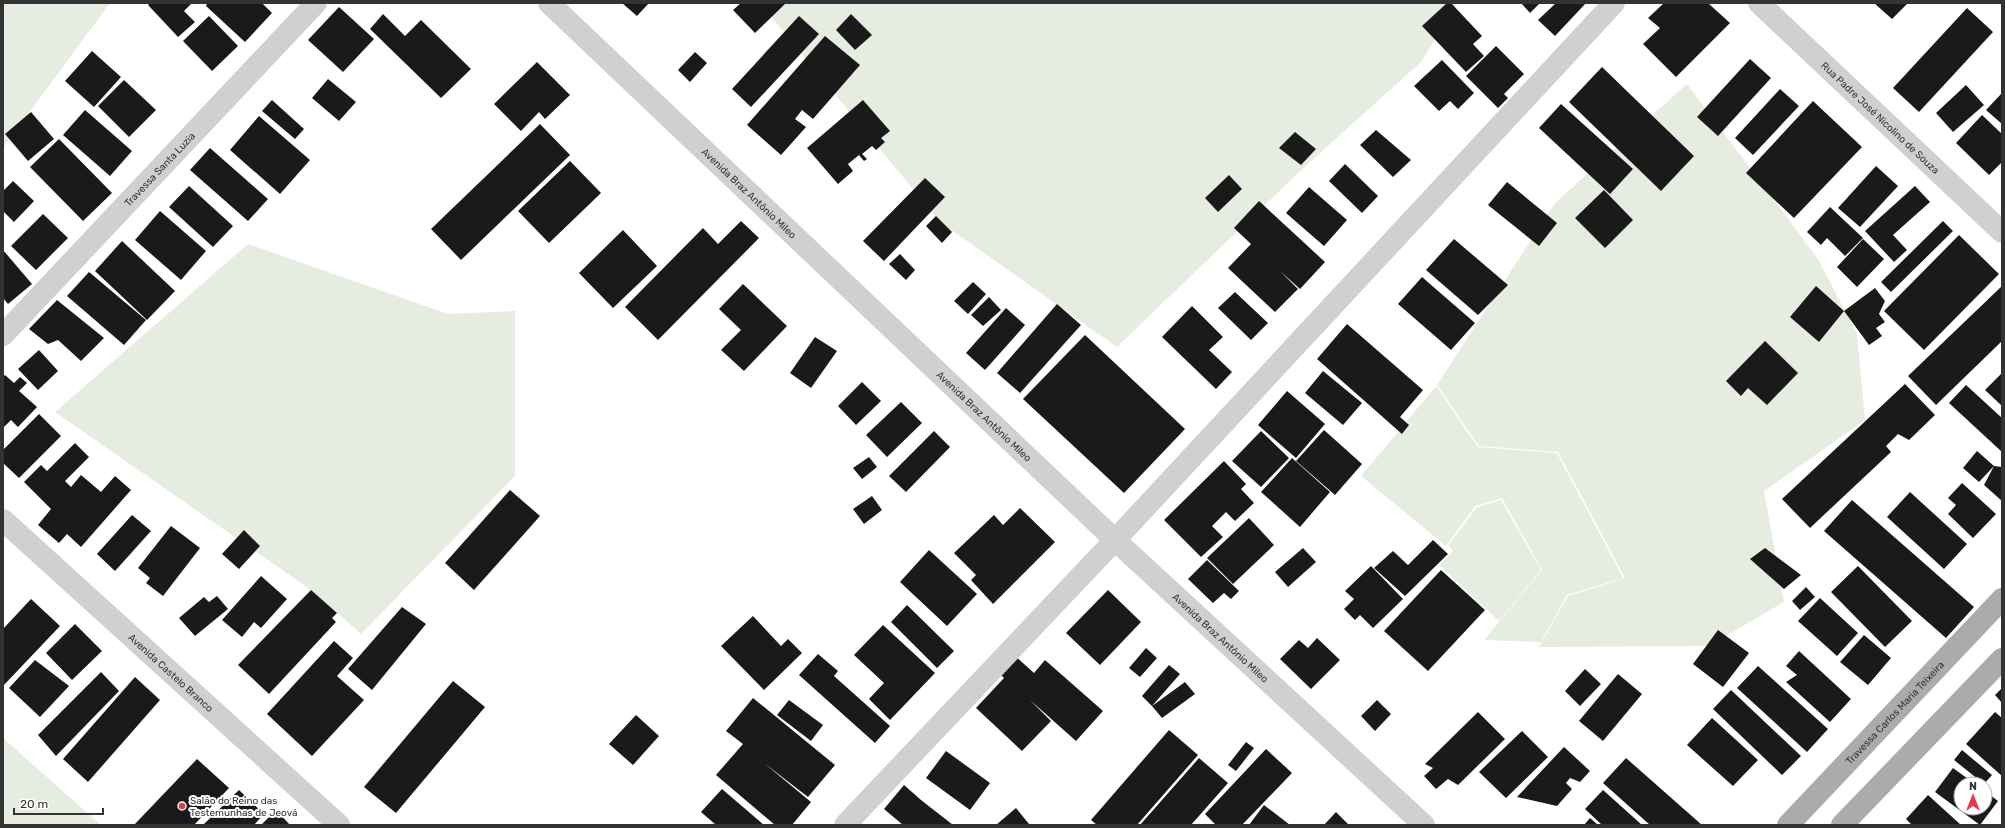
<svg xmlns="http://www.w3.org/2000/svg" width="2005" height="828" viewBox="0 0 2005 828" font-family="Rubik,sans-serif">
  <rect width="100%" height="100%" fill="#fff"/>
  <!-- green -->
  <path fill="#e6ecdf" d="M3 3H110L3 148Z
    M760 3H1457L1422 61 1298 173 1117 347 940 222Z
    M1687 84 1818 259 1857 334 1865 420 1764 491 1784 602 1709 646 1539 647 1568 596 1625 578 1558 452 1479 446 1437 385 1555 203Z
    M248 244 448 314 515 311V476L361 634 311 590 55 412Z
    M1436 386 1478 447 1557 453 1623 578 1567 595 1541 642 1484 640 1542 570 1502 498 1475 506 1446 546 1361 476Z
    M1501 500 1541 570 1499 621 1439 565 1453 551 1448 546 1477 507Z
    M3 738 101 825H3Z"/>
  <!-- building -->
  <path fill="#1a1a1a" d="M150 3H192L184 11 195 22 178 37 148 5Z
    M207 3H262L272 13 245 42 206 6Z
    M622 3H649L637 16Z
    M741 3H786L755 33 733 10Z
    M1447 3H1451L1482 36 1473 44 1484 56 1466 72 1422 26Z
    M1521 3H1540L1530 13Z
    M1556 3H1586L1555 36 1538 20Z
    M1664 3H1708L1730 23 1676 77 1643 44 1660 28 1648 18Z
    M1874 3H1908L1892 19Z
    M339 7 374 39 343 72 308 40Z
    M1967 8 1993 32 1919 112 1893 88Z
    M383 14 405 36 421 20 471 69 441 98 370 29Z
    M851 14 872 35 855 50 836 30Z
    M209 16 238 46 212 71 183 41Z
    M799 16 819 34 751 107 732 89Z
    M825 36 860 65 813 119 802 110 795 119 806 127 781 155 747 125Z
    M1496 46 1524 74 1504 94 1508 98 1498 108 1466 76Z
    M92 51 121 77 94 107 65 81Z
    M695 52 707 63 690 82 678 70Z
    M1750 59 1771 78 1718 136 1697 117Z
    M1442 60 1474 93 1458 109 1450 101 1439 111 1414 86Z
    M537 62 570 95 545 119 539 112 521 131 494 104Z
    M1602 67 1694 156 1661 191 1569 102Z
    M328 79 356 102 339 121 312 98Z
    M124 80 156 110 129 137 98 106Z
    M1966 85 1984 105 1953 132 1936 113Z
    M1780 89 1799 106 1753 155 1735 138Z
    M2002 93V124L1986 110Z
    M272 100 304 129 295 139 262 111Z
    M863 100 890 131 881 138 885 142 876 150 872 146 862 154 867 159 864 161 859 155 848 164 853 171 838 184 807 148Z
    M1813 101 1862 147 1794 218 1746 173Z
    M1561 104 1633 169 1610 194 1539 128Z
    M85 110 132 151 110 176 63 135Z
    M31 112 54 139 28 161 5 134Z
    M1982 115 2002 134V162L1989 175 1956 143Z
    M259 116 310 160 280 194 230 150Z
    M540 124 570 155 461 260 431 229Z
    M1376 130 1411 160 1393 177 1360 145Z
    M1295 132 1316 149 1301 165 1279 148Z
    M59 139 112 193 83 221 30 167Z
    M210 148 268 199 248 221 190 170Z
    M570 161 601 193 549 243 518 211Z
    M1345 164 1378 196 1362 213 1329 181Z
    M1876 166 1898 186 1860 227 1838 208Z
    M1229 175 1242 189 1218 212 1205 198Z
    M925 178 945 197 884 261 863 241Z
    M13 181 34 201 14 222 3 211V191Z
    M1507 182 1557 223 1539 246 1488 205Z
    M189 186 233 226 213 247 169 207Z
    M1915 186 1930 202 1893 235 1907 250 1894 262 1865 231Z
    M1309 187 1347 220 1324 246 1286 213Z
    M1604 190 1633 220 1605 248 1575 218Z
    M1259 201 1325 262 1300 289 1280 271 1298 289 1275 312 1228 268 1251 244 1234 228Z
    M1830 207 1863 238 1845 256 1827 238 1821 245 1807 232Z
    M160 211 206 251 181 280 135 240Z
    M43 214 68 238 36 270 11 246Z
    M936 216 952 232 942 243 926 226Z
    M741 221 759 238 658 340 625 307 703 228 718 244Z
    M1943 221 1953 231 1891 292 1881 282Z
    M623 230 657 266 613 308 579 273Z
    M1959 235 1999 274 1924 350 1884 311Z
    M1454 239 1508 285 1478 315 1426 270Z
    M1863 239 1884 259 1857 287 1837 267Z
    M122 241 175 291 147 320 95 271Z
    M3 250 32 284 8 304 3 298Z
    M900 254 915 270 906 280 889 264Z
    M89 272 146 320 124 345 67 296Z
    M1422 277 1475 323 1451 350 1398 304Z
    M973 282 986 294 968 314 954 301Z
    M743 284 787 326 744 371 721 350 741 330 719 309Z
    M1816 286 1844 311 1819 342 1790 317Z
    M2002 286V341L1936 405 1908 376Z
    M1875 288 1885 301 1879 314 1885 322 1876 328 1882 336 1869 345 1844 311Z
    M1235 292 1268 323 1251 340 1218 308Z
    M989 297 1001 310 983 326 971 315Z
    M57 300 104 338 81 361 58 340 48 344 29 329Z
    M1057 304 1081 325 1020 393 997 373Z
    M1192 306 1223 337 1209 350 1232 372 1216 389 1162 337Z
    M1006 308 1025 325 985 370 966 353Z
    M1347 324 1423 390 1400 417 1409 425 1402 434 1317 359Z
    M1085 335 1185 429 1124 493 1023 399Z
    M815 337 837 351 811 388 790 373Z
    M1765 341 1798 373 1767 405 1748 388 1741 396 1726 381Z
    M39 350 58 371 38 390 18 369Z
    M1323 371 1362 403 1343 425 1305 393Z
    M2002 373V406L1985 390Z
    M5 375 14 383 20 377 27 383 19 391 37 407 18 427 11 420 3 428V377Z
    M862 382 881 401 856 425 838 406Z
    M1905 384 1935 415 1909 440 1898 434 1886 446 1891 452 1810 528 1782 499Z
    M1966 385 2002 418V452L1949 403Z
    M1287 391 1325 424 1296 458 1258 425Z
    M901 402 922 423 887 457 866 435Z
    M39 414 61 436 19 478 3 463V450Z
    M1324 430 1362 464 1335 495 1296 461Z
    M934 431 950 447 906 492 889 476Z
    M1261 431 1289 458 1261 487 1232 461Z
    M75 443 89 457 65 481 71 487 81 475 101 492 115 476 131 490 81 547 67 534 59 543 38 525 51 509 24 482 41 465 47 471Z
    M1977 451 1994 466 1979 482 1963 468Z
    M869 457 877 467 862 479 853 468Z
    M1292 458 1330 492 1300 527 1261 492Z
    M1224 461 1246 484 1241 489 1254 503 1235 521 1226 512 1212 526 1223 537 1201 557 1164 520Z
    M1994 466 2002 467V501L1984 485Z
    M1962 483 1996 514 1973 538 1948 514 1956 505 1948 498Z
    M510 490 540 516 474 590 445 563Z
    M1910 492 1967 544 1944 569 1887 517Z
    M872 496 882 510 864 524 853 509Z
    M1852 500 1974 607 1946 638 1824 531Z
    M1020 508 1055 542 993 604 971 580 976 575 954 553 994 515 1003 525Z
    M132 515 151 531 115 571 97 554Z
    M1249 518 1274 545 1233 584 1207 558Z
    M171 526 200 548 163 596 146 583 150 578 138 568Z
    M244 530 260 546 239 569 222 554Z
    M1433 540 1448 554 1405 596 1374 568 1393 551 1408 565Z
    M1303 548 1316 562 1288 587 1275 572Z
    M1765 548 1801 575 1784 589 1750 559Z
    M929 550 977 594 947 626 900 582Z
    M1207 560 1239 591 1231 599 1224 593 1213 603 1188 579Z
    M1371 566 1403 599 1373 628 1360 615 1355 620 1344 609 1354 599 1345 591Z
    M1858 566 1912 621 1885 647 1831 592Z
    M1441 570 1485 610 1428 671 1384 631Z
    M261 576 287 599 261 628 254 622 242 637 222 620Z
    M1806 587 1815 597 1800 610 1792 601Z
    M311 590 337 613 332 618 336 622 269 694 238 665Z
    M1108 590 1141 622 1100 665 1066 633Z
    M217 596 228 609 195 636 179 618 204 597 209 602Z
    M1820 598 1858 633 1837 656 1798 621Z
    M31 599 60 626 3 686V629Z
    M907 605 954 651 937 668 891 622Z
    M402 607 426 624 372 690 348 669Z
    M753 616 781 646 788 639 802 653 764 690 721 646Z
    M75 624 102 651 72 680 46 653Z
    M883 625 935 673 890 720 869 699 884 683 854 655Z
    M1718 630 1749 653 1723 687 1693 664Z
    M1864 635 1891 658 1868 685 1840 662Z
    M1317 638 1340 660 1311 689 1280 659 1299 640 1308 648Z
    M334 641 353 658 337 676 364 700 312 756 267 714Z
    M1146 648 1157 658 1140 677 1129 668Z
    M1799 651 1851 699 1830 722 1786 682 1797 675 1786 666Z
    M818 654 838 671 834 676 890 726 875 743 799 675Z
    M1014 655 1034 673 1045 660 1103 711 1076 741 1030 700 1051 721 1022 751 976 708 1004 678 998 672Z
    M35 660 69 686 40 717 9 688Z
    M1169 665 1180 674 1152 706 1142 696Z
    M1758 666 1828 729 1807 752 1737 688Z
    M1585 669 1601 684 1580 706 1565 691Z
    M101 672 119 691 56 756 38 735Z
    M1618 674 1642 694 1603 741 1579 721Z
    M135 677 160 700 88 782 63 759Z
    M453 681 485 707 396 813 364 787Z
    M1185 682 1195 694 1162 718 1152 706Z
    M2002 688V703L1995 695Z
    M1731 690 1801 756 1782 775 1713 709Z
    M753 698 835 765 808 797 764 763 811 802 792 825H775L716 775 743 744 726 731Z
    M789 700 823 725 811 741 777 715Z
    M1377 700 1391 714 1375 731 1361 716Z
    M1478 712 1505 739 1458 785 1448 779 1436 789 1424 776 1433 768 1425 764Z
    M1995 712 2002 718V776L1966 744Z
    M636 715 659 736 633 765 609 744Z
    M1712 718 1758 760 1733 786 1687 745Z
    M1169 730 1198 755 1137 825H1097L1091 820Z
    M1522 731 1548 757 1506 798 1479 772Z
    M1246 742 1254 748 1236 771 1228 765Z
    M1564 747 1590 771 1580 782 1570 778 1566 783 1572 789 1557 806 1517 797Z
    M1266 749 1292 773 1242 825H1216L1205 814Z
    M1962 750 1992 775 1984 784 1954 760Z
    M946 751 990 783 970 810 926 778Z
    M1199 758 1228 783 1191 825H1140Z
    M1626 758 1702 825H1650L1603 783Z
    M197 759 229 788 194 825H134Z
    M1953 768 1975 784H1961V808H1985V791L1998 801 1980 825 1935 792Z
    M904 785 921 800 953 825H903L884 809Z
    M722 789 764 825H716L701 812Z
    M239 790 264 814 254 825H203Z
    M1603 790 1642 825H1602L1585 809Z
    M1928 795 1961 825H1912L1906 819Z
    M1264 805 1290 825H1249Z
    M1016 808 1029 824 996 825Z
    M276 810 290 825H261Z
    M1336 812 1349 825H1324Z
    M1590 818 1598 825H1584Z"/>
  <g fill="none" stroke-linecap="round" stroke-linejoin="round">
    <!-- minor -->
    <g stroke="#d0d0d0" stroke-width="22">
      <path id="s1" d="M549 3 1115 540 1424 825"/>
      <path id="s2" d="M1759 3 2002 232"/>
      <path id="s3" d="M3 335 316 3"/>
      <path id="s4" d="M3 520 339 825"/>
      <path d="M845 825 1115 540 1614 3"/>
    </g>
    <!-- major -->
    <g stroke="#ababab" stroke-width="22">
      <path id="s5" d="M1788 825 2002 599"/>
      <path d="M1842 825 2002 659"/>
    </g>
  </g>
  <!-- markers -->
  <circle fill="#e63946" stroke="#fff" stroke-width="1.5" cx="182" cy="806" r="4"/>
  <g text-anchor="middle" stroke-width="4" stroke-linejoin="round" paint-order="stroke">
    <!-- street labels -->
    <g font-size="10" fill="#333" stroke="#fff">
      <text dy="4" stroke="none"><textPath href="#s2" startOffset="167">Rua Padre José Nicolino de Souza</textPath></text>
      <text dy="4" stroke="none"><textPath href="#s3" startOffset="228">Travessa Santa Luzia</textPath></text>
      <text dy="4" stroke="none"><textPath href="#s1" startOffset="276">Avenida Braz Antônio Mileo</textPath></text>
      <text dy="4" stroke="none"><textPath href="#s1" startOffset="600">Avenida Braz Antônio Mileo</textPath></text>
      <text dy="4" stroke="none"><textPath href="#s1" startOffset="924">Avenida Braz Antônio Mileo</textPath></text>
      <text dy="4" stroke="none"><textPath href="#s4" startOffset="227">Avenida Castelo Branco</textPath></text>
      <text dy="4" stroke="none"><textPath href="#s5" startOffset="155">Travessa Carlos Maria Teixeira</textPath></text>
    </g>
    <!-- poi labels -->
    <g font-size="10" fill="#333" stroke="#fff" text-anchor="start">
      <text x="190" y="804">Salão do Reino das<tspan x="190" dy="12">Testemunhas de Jeová</tspan></text>
    </g>
  </g>
  <!-- border -->
  <rect width="2005" height="828" fill="none" stroke="#333333" stroke-width="8"/>
  <!-- north arrow -->
  <g transform="translate(1973 796)"><circle r="19" fill="#ffffff" stroke="#adadad"/>
  <path d="M0-3L7 15L0 10L-7 15Z" fill="#e63946"/>
  <text y="-6" font-size="11" font-weight="bold" text-anchor="middle" fill="#333333">N</text>
  </g>
  <!-- scale -->
  <path d="M14 808v6h89v-6" fill="none" stroke="#333333" stroke-width="2"/>
  <text x="20" y="808" font-size="12" fill="#333333" stroke="#ffffff" stroke-width="3" paint-order="stroke">20 m</text>
</svg>
